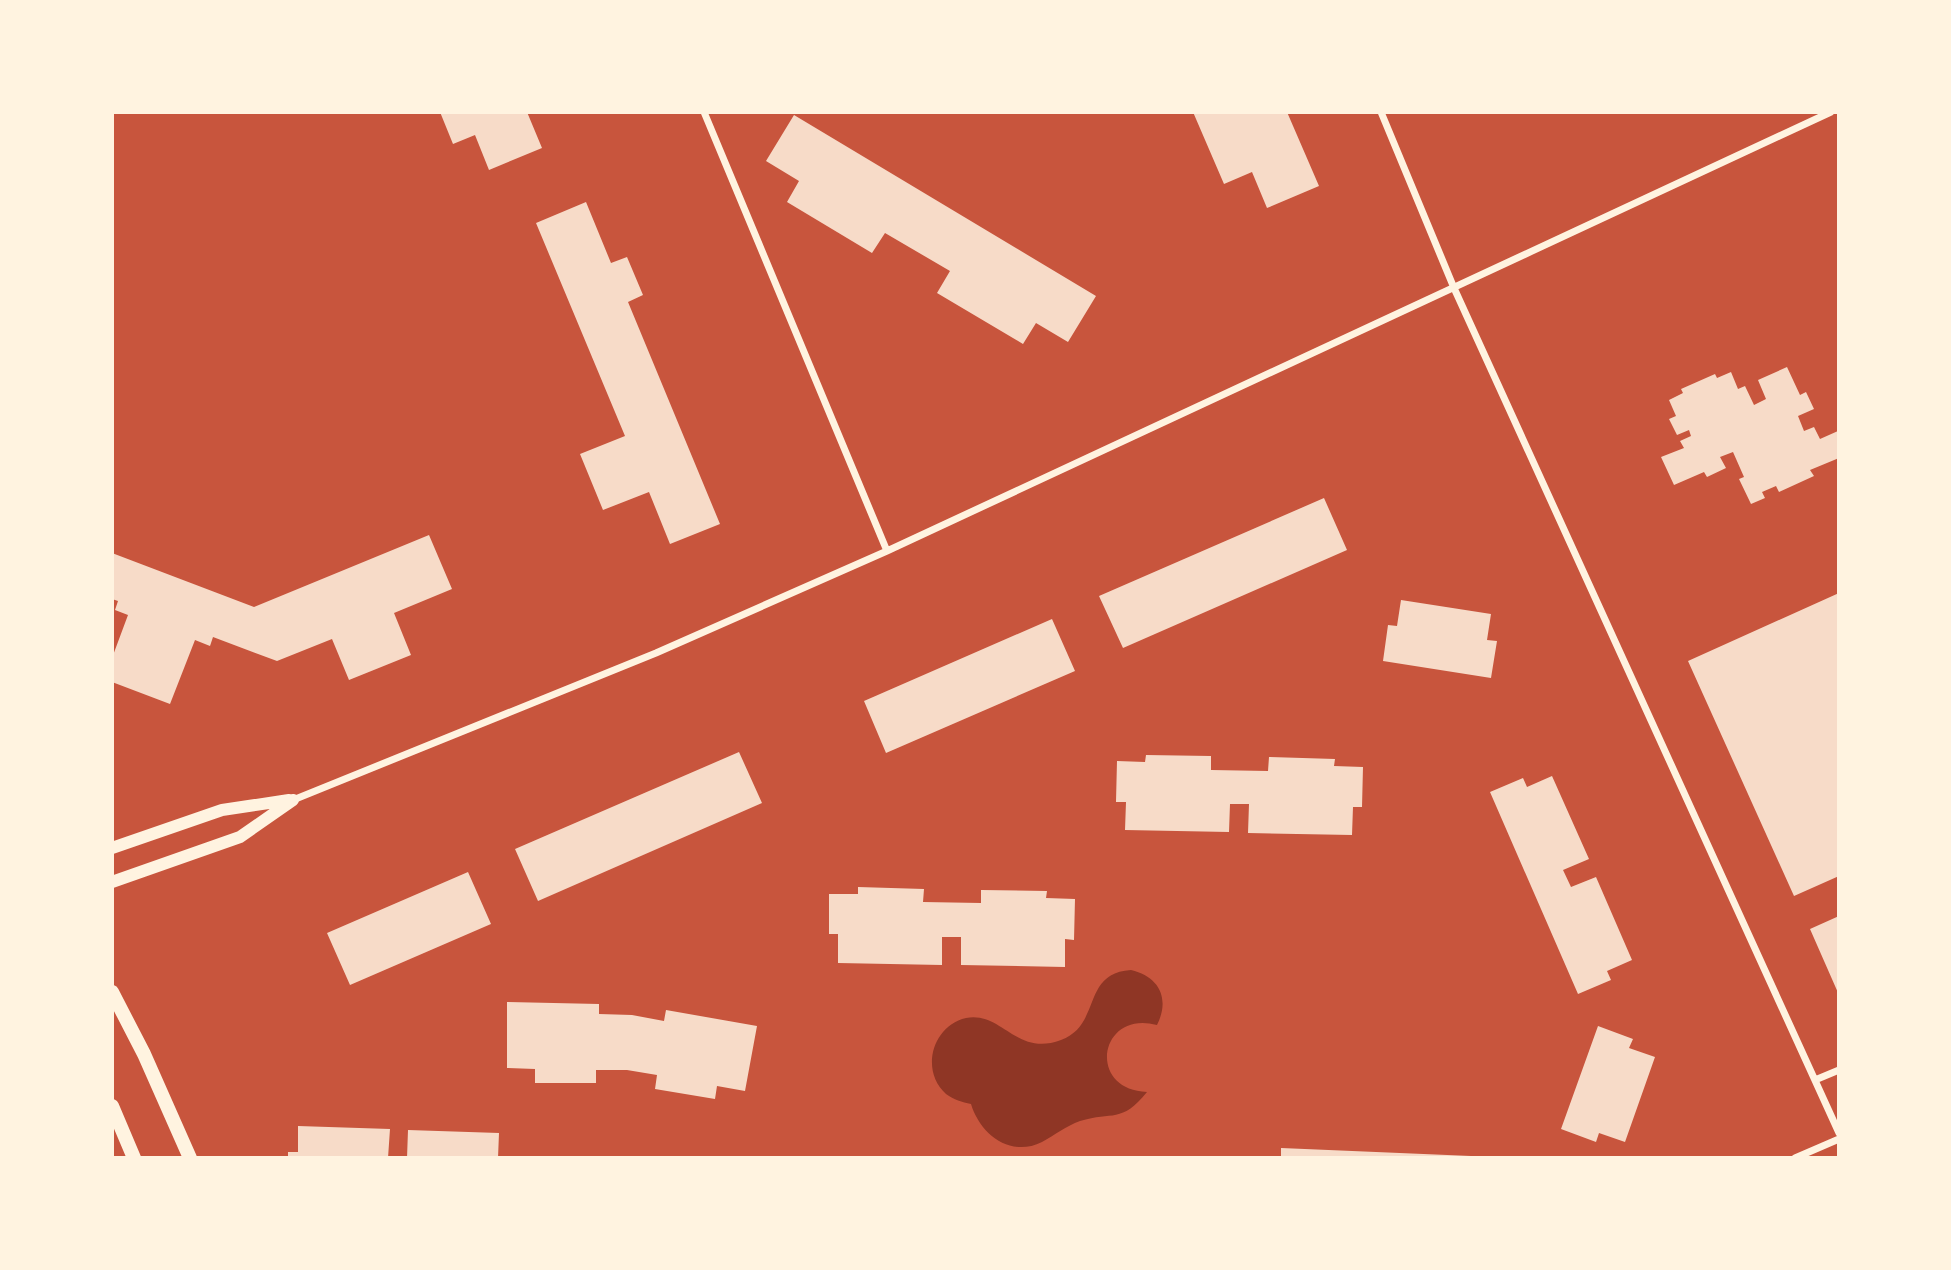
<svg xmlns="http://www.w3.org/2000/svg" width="1951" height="1270" viewBox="0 0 1951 1270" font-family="'Noto Sans',sans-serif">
  <rect width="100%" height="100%" fill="#c8553d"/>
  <!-- water -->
  <path fill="#8f3625" d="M1131 970C1160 977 1170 999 1157 1025 1099 1009 1086 1090 1147 1092 1121 1124 1113 1111 1080 1121 1066 1126 1055 1135 1042 1142 1010 1158 980 1134 971 1104 962 1102 954 1100 946 1094 920 1071 932 1026 966 1018 1002 1011 1016 1057 1061 1040 1102 1025 1081 973 1131 970Z"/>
  <!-- building -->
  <path fill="#f7dbc8" d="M440 112H527L542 148 489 170 475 135 453 144Z
    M1193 112H1287L1319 186 1267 208 1252 172 1224 184Z
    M794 115 1096 296 1068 342 1036 323 1023 344 937 293 950 271 885 233 872 253 787 202 799 181 766 161Z
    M586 202 611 263 627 257 643 295 628 302 720 524 670 544 649 492 603 510 580 454 625 436 536 223Z
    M1787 367 1800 395 1806 392 1814 409 1798 416 1804 431 1814 427 1820 439 1838 431 1839 458 1810 470 1814 476 1779 492 1776 486 1762 492 1765 498 1751 504 1739 479 1744 477 1733 452 1720 457 1726 468 1707 477 1704 472 1674 485 1661 457 1684 448 1680 441 1691 436 1689 430 1677 435 1669 419 1676 416 1669 400 1683 393 1681 389 1715 374 1717 378 1731 372 1738 389 1745 386 1754 405 1766 399 1758 380Z
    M1324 498 1347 550 1123 648 1099 596Z
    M429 535 452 589 394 613 411 655 349 680 332 639 277 661 213 637 210 646 195 640 170 704 112 682V658L128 615 115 610 118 601 112 599V553L254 607Z
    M1839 593V876L1794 896 1688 661Z
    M1401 600 1491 614 1487 640 1497 641 1491 678 1383 661 1388 625 1397 626Z
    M1052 619 1075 671 886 753 864 701Z
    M739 752 762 803 538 901 515 849Z
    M1146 755 1211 756V770L1268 771 1269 757 1335 759 1334 766 1363 767 1362 807H1353L1352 835 1248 833 1249 804H1230L1229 832 1125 830 1126 802H1116L1117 761 1145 762Z
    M1552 776 1589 859 1563 870 1571 887 1596 877 1632 960 1607 971 1611 980 1578 994 1490 792 1523 778 1527 787Z
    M468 872 491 924 350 985 327 933Z
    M858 887 924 889 923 902 981 903V890L1047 891 1046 898 1075 899 1074 940 1065 939V967L961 965V937H942V965L838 963V934H829V894H858Z
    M1839 916V995L1810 929Z
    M507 1002 599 1004V1014L632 1015 664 1021 666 1010 757 1026 745 1091 717 1086 715 1099 655 1089 657 1075 627 1070H596V1083H535V1069L507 1068Z
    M1598 1026 1633 1039 1629 1048 1655 1057 1625 1142 1599 1133 1596 1142 1561 1129Z
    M298 1126 390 1129 388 1158H288V1152H298Z
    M408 1130 499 1133 498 1158H407Z
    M1281 1148 1471 1156V1158H1281Z"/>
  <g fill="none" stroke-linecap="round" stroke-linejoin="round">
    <!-- minor -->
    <path stroke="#fff3e0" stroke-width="7" d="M704 112 887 551
      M1381 112 1454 288 1839 1133
      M293 800 656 653 887 551 1831 112
      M1815 1080 1839 1070
      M1795 1158 1839 1139"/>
    <!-- tertiary -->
    <path stroke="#fff3e0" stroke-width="12" d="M112 848 222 810 289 800
      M112 882 240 837 293 800"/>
    <!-- secondary -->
    <path stroke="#fff3e0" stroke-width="14" d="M112 992 144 1054 190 1158
      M112 1106 134 1158"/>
  </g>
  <!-- border -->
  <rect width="1951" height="1270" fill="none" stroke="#fff3e0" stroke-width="228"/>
</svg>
